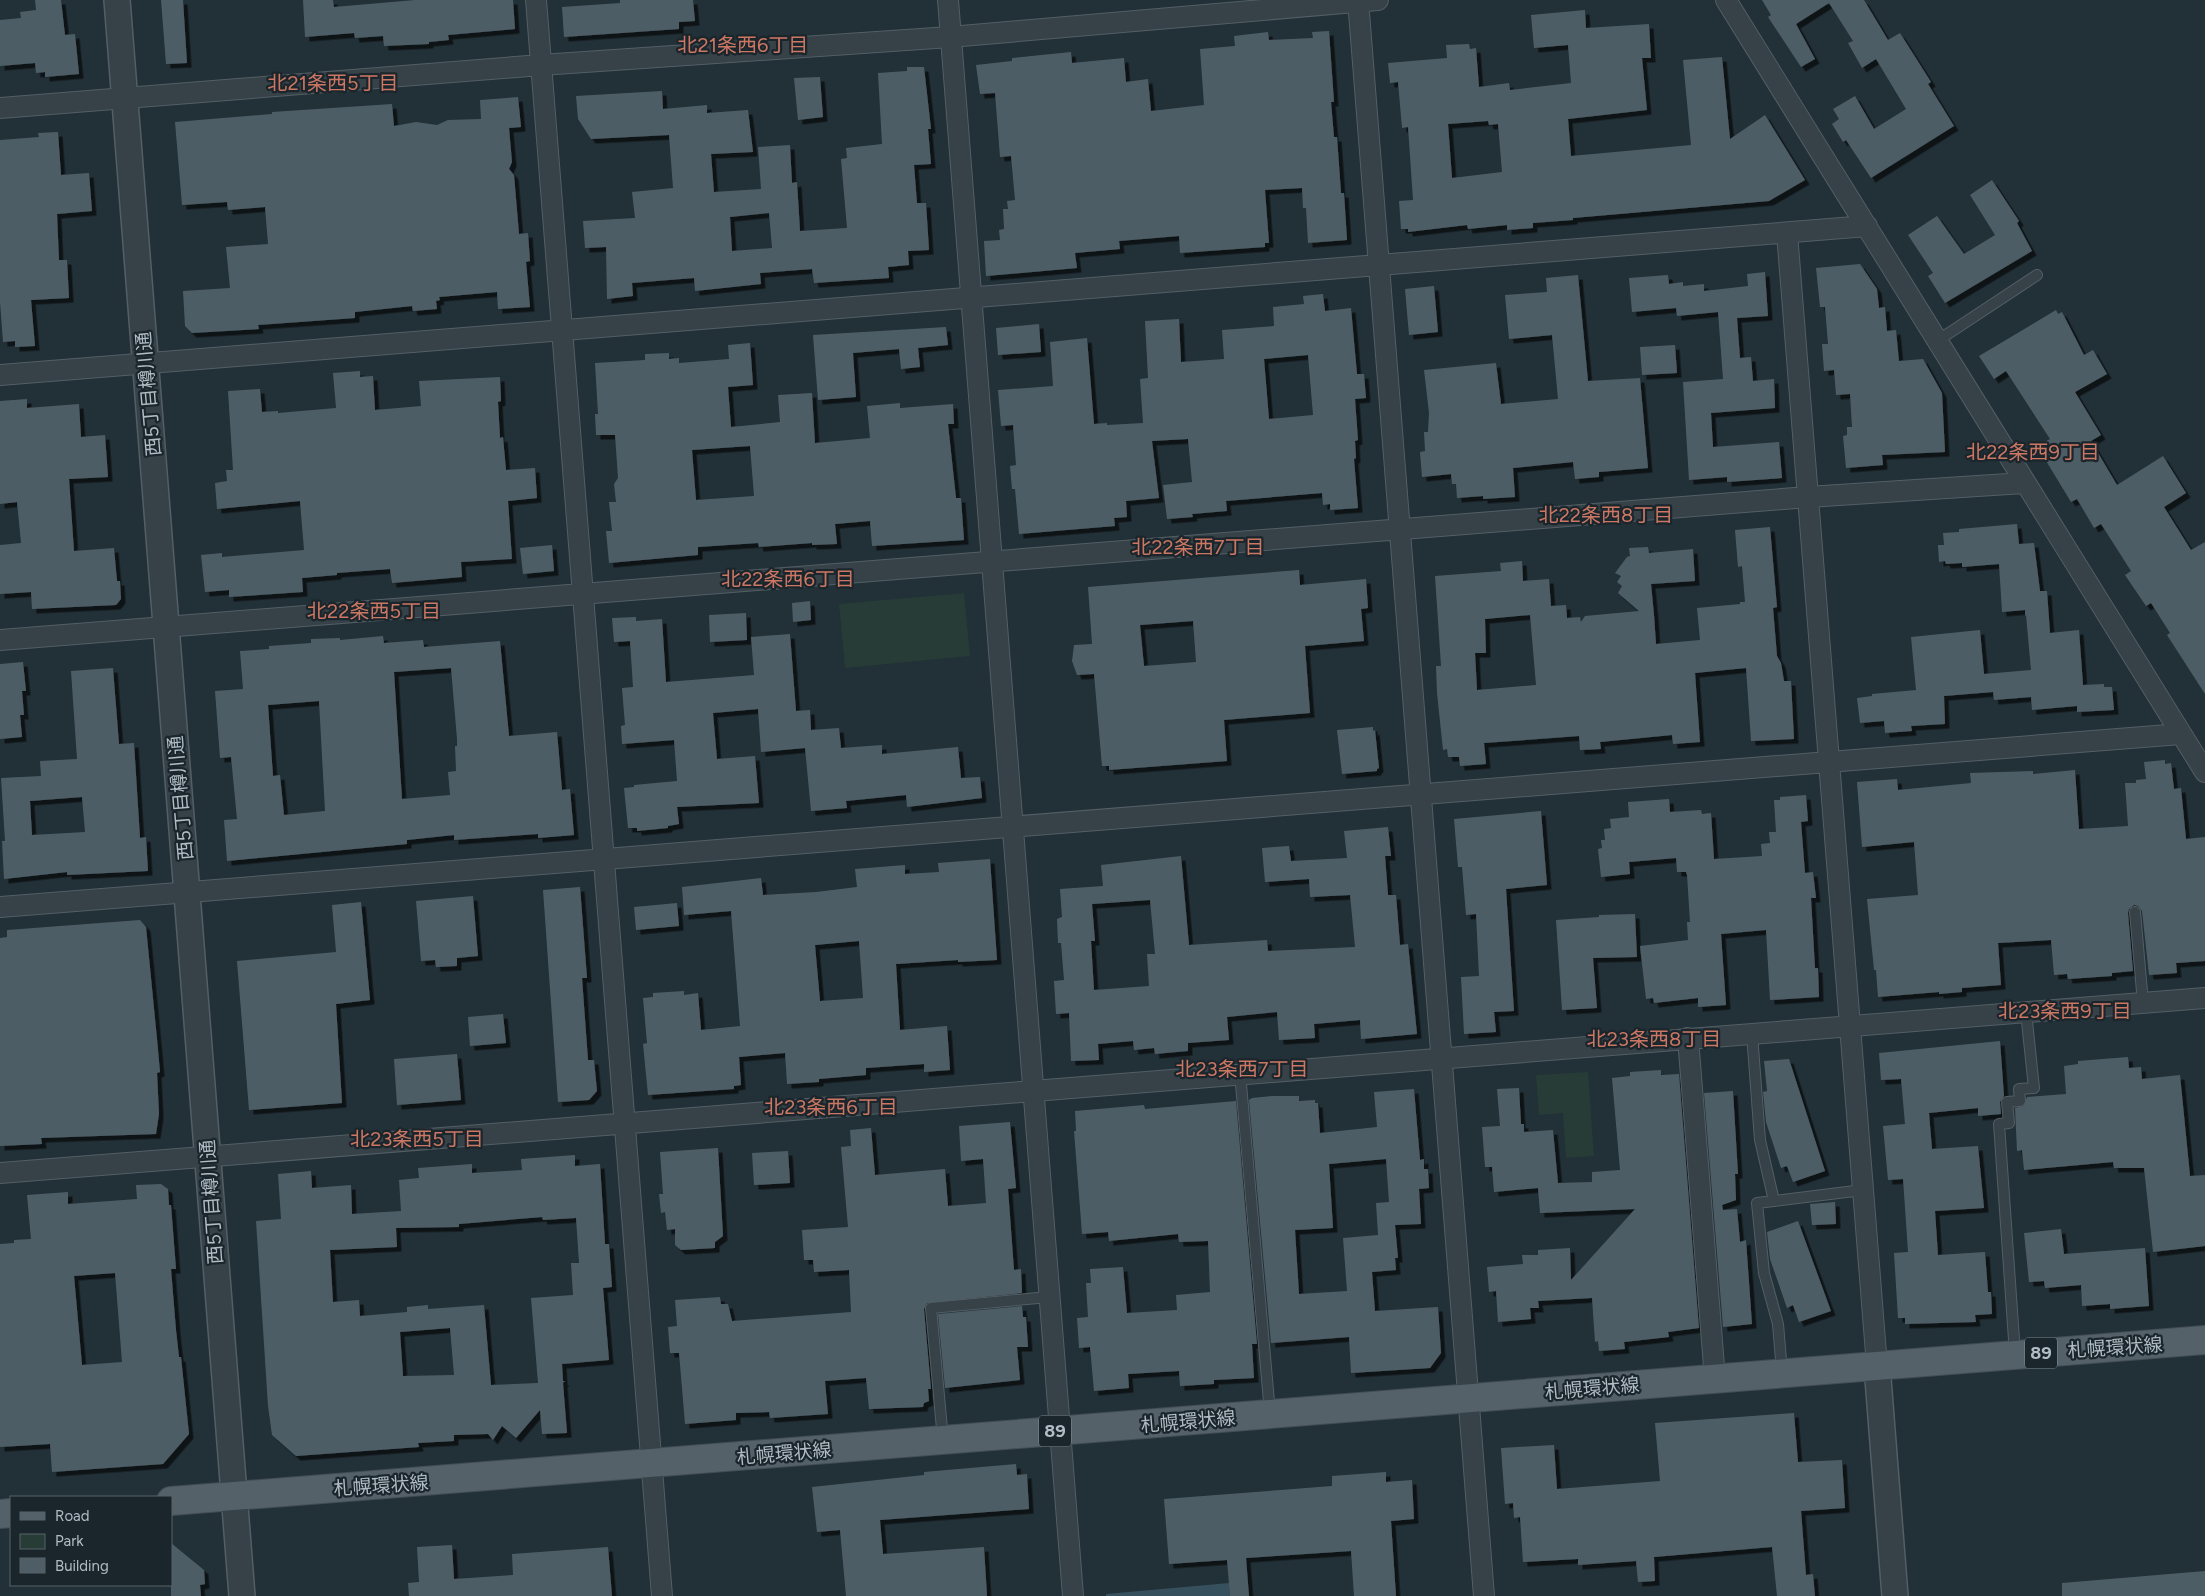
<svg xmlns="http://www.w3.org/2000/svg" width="2205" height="1596" viewBox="0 0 2205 1596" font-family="Figtree,'Noto Sans JP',sans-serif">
  <defs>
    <filter id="shadow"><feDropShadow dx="4.5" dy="4.5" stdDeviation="0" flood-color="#0009"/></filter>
  </defs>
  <rect width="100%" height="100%" fill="#223037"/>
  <!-- green -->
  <path fill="#273c37" d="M964 593 970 656 845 668 839 604Z
    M1588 1072 1594 1156 1566 1158 1563 1113 1539 1115 1536 1075Z"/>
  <!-- water -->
  <path fill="#37505d" d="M1229 1583 1230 1596H1106V1594Z"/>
  <!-- building -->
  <path fill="#4e5d66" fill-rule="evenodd" filter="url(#shadow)" d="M35 0H61L65 35 75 34 79 74 45 77V72L36 73 35 63 0 66V20L21 18 20 12 36 10Z
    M161 0H183L187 63 166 64Z
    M303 0H333L334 7 415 0H513L515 29 448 35 449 40 429 42V44L384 46 383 36 355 38 354 33 305 37Z
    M620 0H693L695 21 679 22V29L564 37 562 7 620 3Z
    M1762 0H1864L1888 40 1900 33 1931 82 1928 84 1954 126 1871 178 1846 140 1843 142 1832 124 1839 119 1833 109 1855 96 1874 129 1906 109 1876 59 1862 68 1848 43 1853 41 1829 3 1796 24 1815 59 1801 67 1768 17 1771 15Z
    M1585 10 1586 28 1649 24 1651 58H1642L1647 110 1568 119 1571 156 1691 145 1683 60 1722 57 1730 139 1765 115 1805 180 1769 201 1573 218V220L1533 223V228L1507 230V225L1468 229 1467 225 1408 232V229H1401L1399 201 1413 200 1408 127 1402 128 1398 82 1390 83 1388 63 1447 58 1446 45 1469 44 1470 49 1476 48 1479 87 1509 83 1510 90 1571 83 1568 45 1534 48 1531 15ZM1488 121 1489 125 1498 124 1502 172 1452 178 1448 124Z
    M1329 31 1334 102H1331L1334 137H1337L1341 193H1344L1347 240 1308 243 1306 208H1303L1302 188 1265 190 1269 243H1265V247L1180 253 1179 236 1119 241 1120 249 1075 253 1077 268 986 276 984 241 1000 240 999 230 1004 229 1003 209H1008L1007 201 1015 200 1011 156 1000 157 995 93 980 94 976 65 1012 61V58L1071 52 1072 63 1124 58 1126 82 1148 79 1151 111 1204 105 1200 49 1235 46 1234 36 1268 32 1269 40 1313 38 1312 32Z
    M907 67H924L931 129H928L931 164 914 165 917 203H926L929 250 908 251 909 265 888 267 889 278 814 283 812 269 760 273 761 284 695 291 694 278 632 283 633 296 607 299 606 247 585 248 583 221 635 218 632 192 673 188 669 135 591 139 578 119 576 96 662 91 663 109 707 105V113L748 110 753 152 711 154 714 192 761 189 758 147 790 145 792 183 797 182 800 231 847 228 841 159 847 158 846 148 882 144 878 73 907 71ZM769 213 772 248 732 251 730 217Z
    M820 77 823 117 798 120 794 78Z
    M518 97 521 127 509 128 512 162 509 169 514 175 519 234 528 233 530 261 526 262 530 307 498 309 497 292 439 297 440 300 436 301 437 309 413 311 412 306 355 312V318L258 325 259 329 192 333 185 326 183 291 230 288 226 247 268 244 265 207 228 210 227 202 182 205 175 122 272 114V112L392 104 394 126 416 122 437 125 448 120 481 119 480 100Z
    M58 132 61 175 89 173 92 211 57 214 59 260H67L69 298 31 300 35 346 15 347V341L3 342 0 302V140L39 137 38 133Z
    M1992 180 2019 221 2017 223 2032 251 1945 303 1928 276 1933 273 1908 235 1937 216 1964 254 1995 235 1970 195Z
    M1860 264 1877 289 1879 308 1885 307 1887 331 1896 330 1899 361 1923 359 1942 393 1945 452 1882 455 1883 465 1846 468 1843 436 1847 435V427H1852L1850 394 1836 395 1834 370 1824 371 1822 344H1828L1825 307H1820L1816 268Z
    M1765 272 1768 316 1737 318 1740 358 1751 357 1753 381 1774 379 1775 408 1711 413 1713 447 1779 442 1782 478 1727 482V477L1689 480 1683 382 1723 379 1718 312 1677 316 1676 308 1632 312 1629 278 1668 275 1669 284 1683 282V286L1704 284V291L1748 286 1747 274Z
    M1578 275 1588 381 1640 378 1648 468 1599 472V477L1575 479 1573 462 1513 468 1515 497 1483 499V496L1457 498 1456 484H1452L1451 474 1422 477 1420 452 1425 451 1424 432H1428L1429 413 1424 370 1496 363 1501 404 1558 399 1552 335 1509 339 1505 295 1547 292 1546 278Z
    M1434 286 1438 332 1409 335 1405 289Z
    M1323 294 1325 311 1351 308 1357 374H1364L1366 398 1355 399 1358 440 1355 441 1356 458 1354 459 1358 508 1330 510V504L1323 505 1322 493 1226 501 1227 511 1192 514 1193 517 1167 519 1163 485 1192 482 1188 439 1152 441 1159 498 1126 501 1127 517 1114 518 1115 526 1019 534 1015 489H1012L1010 466 1016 465 1013 425 1001 426 998 390 1053 386 1050 342 1087 338 1094 424 1107 423V425L1143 423 1140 379 1148 378 1145 321 1179 319 1181 362 1224 359 1222 330 1274 326 1273 307 1304 304 1303 296ZM1308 355 1313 415 1269 419 1264 359Z
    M2056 310 2058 314 2062 312 2084 355 2093 350 2107 374 2075 392 2101 435 2091 441 2117 485 2163 456 2186 493 2164 507 2191 550 2205 542V694L2167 635 2170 633 2151 603 2146 606 2125 575 2131 571 2101 524 2094 528 2077 499 2071 502 2037 446 2050 439 2006 371 1994 379 1979 356Z
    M1039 324 1041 352 998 355 996 328Z
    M946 327 948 345 918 348 920 367 901 369 899 349 853 353 856 397 818 400 813 335Z
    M750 343 753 385 728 387 731 427 780 422 778 395 812 393 815 443 870 438 867 406 900 403V408L953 404 954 424H948L956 498H961L964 540 872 546 870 521 835 524 837 544 812 545V543L759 547 758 543 698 547V555L609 563 606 531H612L609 502H616L614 484 618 478 615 435H596L595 414H598L595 363 645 360V354L669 353V359L679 358V363L729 359 728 345ZM750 446 754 496 696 500 692 450Z
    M1675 345 1677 373 1642 375 1640 347Z
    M360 371V377L373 376 375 410 421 406 419 381 500 377 501 401 498 402 500 438 503 437 506 470 535 468 537 498 508 501 512 559 461 562 462 577 392 583 390 569 337 573V575L302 578 303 592 229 597V590L205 592 201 555 222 553V557L304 550 300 501 217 509 215 483 227 481 226 470H233L228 391 260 389 262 412 278 411V413L336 408 333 373Z
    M27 399V408L79 404 81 437 105 435 108 477 69 479 74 551 114 548 117 581H120L121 599 116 605 32 609 31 592 0 594V545L21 543 17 502 0 504V401Z
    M2017 524 2019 544 2034 543 2040 591H2047L2050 633 2079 630 2083 685 2104 684V687H2112L2114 710 2077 712V706L2032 710 2031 697 1994 700 1993 692 1944 696 1945 724 1911 726 1912 731 1885 733 1884 721 1860 723 1857 698 1872 696V694L1916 690 1911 637 1980 630 1984 674 2031 670 2026 615 2025 616V610L2002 612 1999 564 1962 567V563L1946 564 1945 561 1939 562 1938 545H1944L1943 533 1959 532V529Z
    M1770 527 1777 607 1773 608 1777 656 1781 663 1784 681H1791L1794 739 1751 741 1746 668 1695 673 1700 742 1673 744 1672 735 1600 742 1601 749 1580 750 1579 736 1484 743 1486 764 1460 766 1459 757H1448L1447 749 1443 750 1437 693 1436 666H1441L1435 576 1501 571 1500 563 1522 561 1523 581 1549 579 1551 606 1566 605 1567 618 1580 617 1581 622 1585 616 1639 611 1618 593 1622 586 1617 582 1621 576 1615 573 1627 557 1630 556 1629 548 1648 547 1649 553 1693 549 1695 581 1651 584 1654 615 1656 644 1700 640 1697 608 1740 604V602H1745L1742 566 1738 567 1735 530ZM1530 615 1536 685 1477 690 1475 653H1486L1485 619Z
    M552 545 554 571 523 574 520 548Z
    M1299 570 1300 585 1366 579 1368 608 1361 609 1364 641 1305 646 1310 713 1224 720 1227 761 1109 770V766H1102L1094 674 1077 675 1072 661 1074 645 1092 644 1088 587ZM1193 621 1196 662 1144 666 1140 625Z
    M810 601 811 620 793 622 792 603Z
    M746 613 747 640 710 642 709 615Z
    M636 617V621L662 619 666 682 754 675 751 637 790 634 796 711 810 710 811 730 839 728 841 748 882 745V754L958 747 961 778 980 777 982 798 907 807 906 795 846 801 847 808 811 811 805 748 761 752 758 709 713 713 717 759 755 756 759 803 677 807 679 824 668 826V828L637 831V828H628L624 788 634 787V785L677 781 674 740 622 744 621 726 625 725 622 688 633 687 630 641 614 642 612 618Z
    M383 636 384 643 423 640 424 647 500 641 509 736 557 732 562 790 570 789 574 835 538 838V834L454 840V835L407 840V844L227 861 224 820 237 819 231 757 220 758 215 691 243 689 240 651 269 649V646L311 643V639L340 638V640ZM451 668 457 739V746H455L456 771 448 772 450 795 402 799 394 672ZM319 701 325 811 284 815 280 775 273 776 268 705Z
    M23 662 26 691H22L24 715H20L22 737 0 739V664Z
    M113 668 119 744 134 743 140 838 146 837 148 871 67 875V872L4 879 2 841H5L1 778 41 776 40 761 77 759 71 671ZM82 797 85 832 32 835 30 801Z
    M1373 727V731L1375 730 1379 768 1377 769V771L1342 774 1337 730Z
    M2165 760V764L2171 763 2174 789 2181 788 2186 839 2205 837V961L2176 963 2177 973 2149 975 2142 911 2138 906 2134 905 2129 909 2128 913 2133 971 2112 973V976L2068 979 2067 974 2054 975 2051 940 1998 943 2001 985 1962 988V992L1939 994V992L1878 997 1876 970H1874L1867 899 1918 895 1914 842 1862 847 1857 782 1897 779 1898 790 1971 783 1970 773 2033 771V774L2075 770 2079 829 2128 826 2125 783H2136V780L2146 779 2144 762Z
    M1806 795 1808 821 1801 822 1805 873 1813 872 1816 898H1811L1815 968H1818L1819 997 1770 1000 1766 930 1721 934 1726 1005 1698 1007V998L1654 1003 1653 998 1646 999 1640 946 1688 940 1687 922H1690L1687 875 1686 872H1677L1676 858 1629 862 1630 874 1601 877 1598 849 1602 848 1601 840H1605L1604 829 1611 828 1610 819 1629 817 1628 802 1669 799 1670 812 1701 810 1702 814 1711 813 1714 859 1762 856 1761 844 1770 843 1769 832H1776L1774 800H1780V797Z
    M1541 811 1547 885 1506 889 1514 1011 1494 1012 1496 1032 1464 1034 1461 977 1479 976 1476 914 1466 915 1462 867H1458L1454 819Z
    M1388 827 1391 856H1385L1388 895H1396L1400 945 1408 944 1417 1034 1361 1039 1360 1020 1314 1024 1315 1038 1279 1040 1277 1012 1227 1017 1229 1040 1188 1043V1051L1155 1054 1154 1048 1134 1050 1133 1041 1098 1044 1099 1060 1071 1061 1069 1013 1056 1014 1054 981 1064 980 1061 943H1058L1057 919 1062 917 1060 889 1103 886 1101 865 1181 856 1189 945 1267 940 1268 951 1355 947 1350 895 1310 897 1309 879 1265 882 1262 848 1289 846 1291 861 1347 858 1344 831ZM1150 900 1155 954H1147L1149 986 1094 990 1091 941H1095L1092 904Z
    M990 859 997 960 958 962V960L896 964 900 1030 947 1026 950 1070 924 1072V1064L866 1068V1075L819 1079V1082L787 1084 785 1053 739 1057 741 1085 734 1086V1089L648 1095 643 1044 647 1043 643 998 653 997V993L684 991V995L698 993 701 1030 740 1026 731 911 684 915 682 887 761 878 763 895 816 892 857 887 855 869 905 865V874L939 872 938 863ZM859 941 863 998 820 1001 815 945Z
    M580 887 587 978H582L588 1060H594L597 1091 589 1100 558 1102 543 890Z
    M473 896 478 956 457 958V966L436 967 435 960 421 961 416 901Z
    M361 902 370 1000 336 1004 342 1103 249 1110 237 961 336 952 332 905Z
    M677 903 679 926 636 930 634 907Z
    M1635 914 1637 957 1593 958 1597 1008 1562 1010 1556 920 1599 917V915Z
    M140 920 146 927 157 1039 160 1072 157 1073 159 1114 156 1134 41 1138 42 1144 0 1146V938L7 937V930Z
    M503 1014 506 1043 470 1046 468 1017Z
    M2000 1041 2004 1096 2000 1102 2001 1114 1978 1116V1108L1929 1113 1932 1149 1978 1146 1984 1208 1935 1211 1938 1255 1985 1252 1988 1292H1991L1992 1314 1975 1315 1976 1322 1905 1324V1318H1898L1894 1253 1908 1252 1903 1179 1888 1180 1883 1126 1905 1124 1901 1079 1881 1080 1879 1053Z
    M457 1054 461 1100 397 1105 394 1059Z
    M2128 1057 2129 1068 2141 1067 2142 1079 2180 1075 2190 1176 2205 1175V1246L2153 1252 2144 1168H2114L2113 1162 2024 1170 2022 1150 2017 1151 2015 1108 2024 1106 2027 1097 2066 1094 2064 1066 2078 1064V1061Z
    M1789 1059 1825 1171 1793 1182 1787 1166 1781 1168 1766 1122 1763 1092 1767 1091 1764 1061Z
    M1661 1070V1075L1679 1074 1699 1328 1668 1332 1669 1337 1624 1342 1625 1349 1599 1351 1598 1341 1595 1342 1592 1298 1538 1301 1539 1308H1530L1531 1319 1498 1322 1496 1291 1489 1292 1487 1267 1523 1264 1522 1255H1538V1250L1570 1248 1571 1280 1635 1209 1540 1213 1538 1188 1494 1192 1492 1167H1485L1482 1127 1500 1126 1497 1089 1519 1088 1521 1124H1524V1132L1553 1130 1558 1183 1592 1182V1172L1620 1170 1612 1078 1630 1076V1072Z
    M1414 1089 1420 1160 1424 1159V1169H1428L1429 1188 1419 1189 1421 1224 1395 1225 1398 1258H1395L1396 1270 1372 1272 1375 1311 1438 1307 1441 1353 1430 1368 1351 1373 1349 1337 1271 1343 1249 1100 1252 1098 1272 1096H1299V1101L1315 1100V1103H1318L1320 1133 1377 1127 1374 1092ZM1386 1159 1389 1202 1376 1203 1378 1235 1343 1238 1347 1291 1299 1294 1295 1230 1333 1228 1329 1164Z
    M1733 1091 1738 1174H1735L1736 1200 1722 1205 1723 1210 1737 1209 1740 1242 1746 1240 1752 1324 1723 1327 1704 1093Z
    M1236 1101 1257 1344H1252L1254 1378 1214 1380V1384L1180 1386 1179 1371 1128 1374 1129 1388 1094 1391 1090 1347 1079 1348 1077 1318 1088 1317 1086 1283H1091L1090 1269 1123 1267 1127 1313 1177 1310 1176 1295 1210 1292 1208 1241 1179 1242 1178 1234 1109 1241 1108 1232 1082 1234 1074 1131H1076L1075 1111 1144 1105 1145 1109Z
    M1010 1122 1016 1188 1008 1189 1014 1270 1021 1269 1022 1293 927 1303 924 1309 931 1389H928L929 1401 924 1403 923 1407 869 1409 866 1378 825 1381 828 1414 770 1418 769 1412 736 1413V1420L685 1424 679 1353H670L668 1327 677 1326 675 1300 720 1297 721 1304H728L732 1321 851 1312 849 1270 814 1272 813 1260H804L802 1230 848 1227 841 1147 851 1146 850 1130 871 1128 875 1175 945 1169 948 1206 986 1203 983 1159 961 1161 959 1126Z
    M718 1148 723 1236 715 1242V1248L681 1250 675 1245V1229L667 1230 665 1212 661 1213 659 1194H663L660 1152Z
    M788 1151 790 1183 754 1185 752 1153Z
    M575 1155V1166L600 1164 605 1244H609L612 1287 603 1288 609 1360 562 1364 563 1381H565L563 1383 567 1433 542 1434 540 1410 516 1438 502 1426 493 1440 488 1434 454 1435V1441L418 1443 419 1447 296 1456 272 1435 268 1406 256 1221 281 1219 278 1174 311 1171 312 1188 351 1185 352 1214 401 1211 399 1180 419 1178 418 1168 472 1164V1173L522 1170 521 1159ZM542 1217 543 1220 576 1218 579 1263H571L573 1295 531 1298 538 1383 491 1385 484 1305 428 1309V1305L407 1307V1312L360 1316 359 1300 333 1302 330 1250 397 1247 396 1228 459 1227V1224ZM450 1328 454 1375 403 1376 400 1332Z
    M161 1184 168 1189 169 1205H171L176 1269H171L176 1330 179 1357H181L189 1434 163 1464 52 1472 50 1444 0 1447V1244L14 1243V1240L31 1239 27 1195 68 1192V1204L137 1199 136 1185ZM115 1273 122 1362 82 1365 74 1276Z
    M1835 1202 1836 1224 1812 1225 1810 1204Z
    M1798 1221 1831 1311 1799 1322 1793 1305 1787 1308 1770 1259 1767 1232Z
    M2061 1229 2064 1254 2145 1248 2149 1306 2110 1309V1304L2082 1306 2081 1285 2045 1288 2044 1281 2029 1282 2024 1233Z
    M1022 1306 1023 1317H1026L1028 1347H1017L1020 1380 945 1388 938 1314Z
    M1794 1413 1798 1462 1842 1460 1845 1508 1801 1511 1806 1575 1813 1574 1815 1596H1777L1772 1547 1654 1557 1655 1581 1638 1582 1636 1561 1578 1565V1559L1523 1562 1520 1517 1514 1518 1513 1503 1505 1504 1501 1448 1554 1445 1557 1489 1660 1481 1655 1423Z
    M1016 1464 1017 1475 1027 1474 1029 1509 880 1520 883 1554 984 1547 987 1596H846L840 1530 817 1532 812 1487 924 1475V1472Z
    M1386 1472V1482L1412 1480 1414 1519 1391 1521 1396 1596H1354L1351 1551 1246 1558 1249 1596H1230L1227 1560 1169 1564 1164 1499 1332 1486V1476Z
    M171 1543 204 1570 205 1584 200 1585 201 1596H171Z
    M452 1545 454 1579 513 1575 512 1554 608 1547 612 1596H409L408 1583 419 1582 417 1547Z
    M2205 1571V1596H2062V1583Z"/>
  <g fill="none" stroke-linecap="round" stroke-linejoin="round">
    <defs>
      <path id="service" d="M1937 341 2037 275
        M2135 912 2143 1003
        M1752 1034 1760 1140 1774 1201 1863 1190
        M1240 1073 1270 1413
        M1774 1201 1757 1203 1764 1273 1778 1324 1782 1372
        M2015 1354 1999 1124 2009 1123 2007 1102 2020 1101 2019 1089 2034 1088 2026 1012
        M943 1440 931 1308 1049 1297"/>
      <path id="minor" d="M536 0 662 1596
        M948 0 1073 1596
        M1358 0 1484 1596
        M1726 0 2205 772
        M0 108 541 65 950 37 1378 0
        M1787 233 1877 1366
        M0 375 1867 226
        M0 640 1808 497 2024 483
        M0 907 2181 734
        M1688 1038 1715 1379
        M0 1173 2205 998"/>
      <path id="tertiary" d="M117 0 242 1596
        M1877 1366 1895 1596"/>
      <path id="primary" d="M171 1501 2205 1340
        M0 1514 11 1513"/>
    </defs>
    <!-- service casing -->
    <use href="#service" stroke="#535f65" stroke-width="12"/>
    <!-- minor casing -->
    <use href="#minor" stroke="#535f65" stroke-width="22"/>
    <!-- tertiary casing -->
    <use href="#tertiary" stroke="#535f65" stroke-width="28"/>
    <!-- primary casing -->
    <use href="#primary" stroke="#424d54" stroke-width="30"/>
    <!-- service -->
    <use href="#service" stroke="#364248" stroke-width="10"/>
    <!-- minor -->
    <use href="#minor" stroke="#364248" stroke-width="20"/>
    <!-- tertiary -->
    <use href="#tertiary" stroke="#364248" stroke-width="25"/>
    <!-- primary -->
    <use href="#primary" stroke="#546168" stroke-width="28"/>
  </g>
  <g text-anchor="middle" stroke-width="4.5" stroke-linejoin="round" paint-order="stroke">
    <!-- shield labels -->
    <g fill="#1b262c" stroke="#839096" stroke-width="1">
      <rect x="2025" y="1337.5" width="32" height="31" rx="4"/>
      <rect x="1039" y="1415.5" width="32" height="31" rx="4"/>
    </g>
    <g font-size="18" font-weight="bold" fill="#b0bdc4">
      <text x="2041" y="1359">89</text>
      <text x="1055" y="1437">89</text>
    </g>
    <!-- street labels -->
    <g font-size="19" fill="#b0bdc4" stroke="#1b262c">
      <text transform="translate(148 394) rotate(-95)" y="7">西5丁目樽川通</text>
      <text transform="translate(180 798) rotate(-95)" y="7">西5丁目樽川通</text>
      <text transform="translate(211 1202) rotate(-94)" y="7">西5丁目樽川通</text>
      <text transform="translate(2115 1347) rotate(-4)" y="7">札幌環状線</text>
      <text transform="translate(1592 1388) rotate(-5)" y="7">札幌環状線</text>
      <text transform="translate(1188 1421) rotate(-5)" y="7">札幌環状線</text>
      <text transform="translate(784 1453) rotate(-5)" y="7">札幌環状線</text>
      <text transform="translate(381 1485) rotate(-4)" y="7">札幌環状線</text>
    </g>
    <!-- neighbourhood labels -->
    <g font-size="20" fill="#cb7764" stroke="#1b262c">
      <text x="743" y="52">北21条西6丁目</text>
      <text x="333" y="90">北21条西5丁目</text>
      <text x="2033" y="459">北22条西9丁目</text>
      <text x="1606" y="522">北22条西8丁目</text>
      <text x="1198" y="554">北22条西7丁目</text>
      <text x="788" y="586">北22条西6丁目</text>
      <text x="374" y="618">北22条西5丁目</text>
      <text x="2065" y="1018">北23条西9丁目</text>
      <text x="1654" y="1046">北23条西8丁目</text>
      <text x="1242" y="1076">北23条西7丁目</text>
      <text x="831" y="1114">北23条西6丁目</text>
      <text x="417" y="1146">北23条西5丁目</text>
    </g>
  </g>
  <!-- legend -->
  <rect x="10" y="1496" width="162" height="90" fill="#1b262c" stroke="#576269"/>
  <rect x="20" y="1512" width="25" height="8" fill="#546168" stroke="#576269"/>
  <text x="55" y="1521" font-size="15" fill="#b0bdc4">Road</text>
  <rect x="20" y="1534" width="25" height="15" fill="#273c37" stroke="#576269"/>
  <text x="55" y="1546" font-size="15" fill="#b0bdc4">Park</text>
  <rect x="20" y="1558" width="25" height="15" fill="#4e5d66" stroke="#576269"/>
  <text x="55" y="1571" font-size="15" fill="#b0bdc4">Building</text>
</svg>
